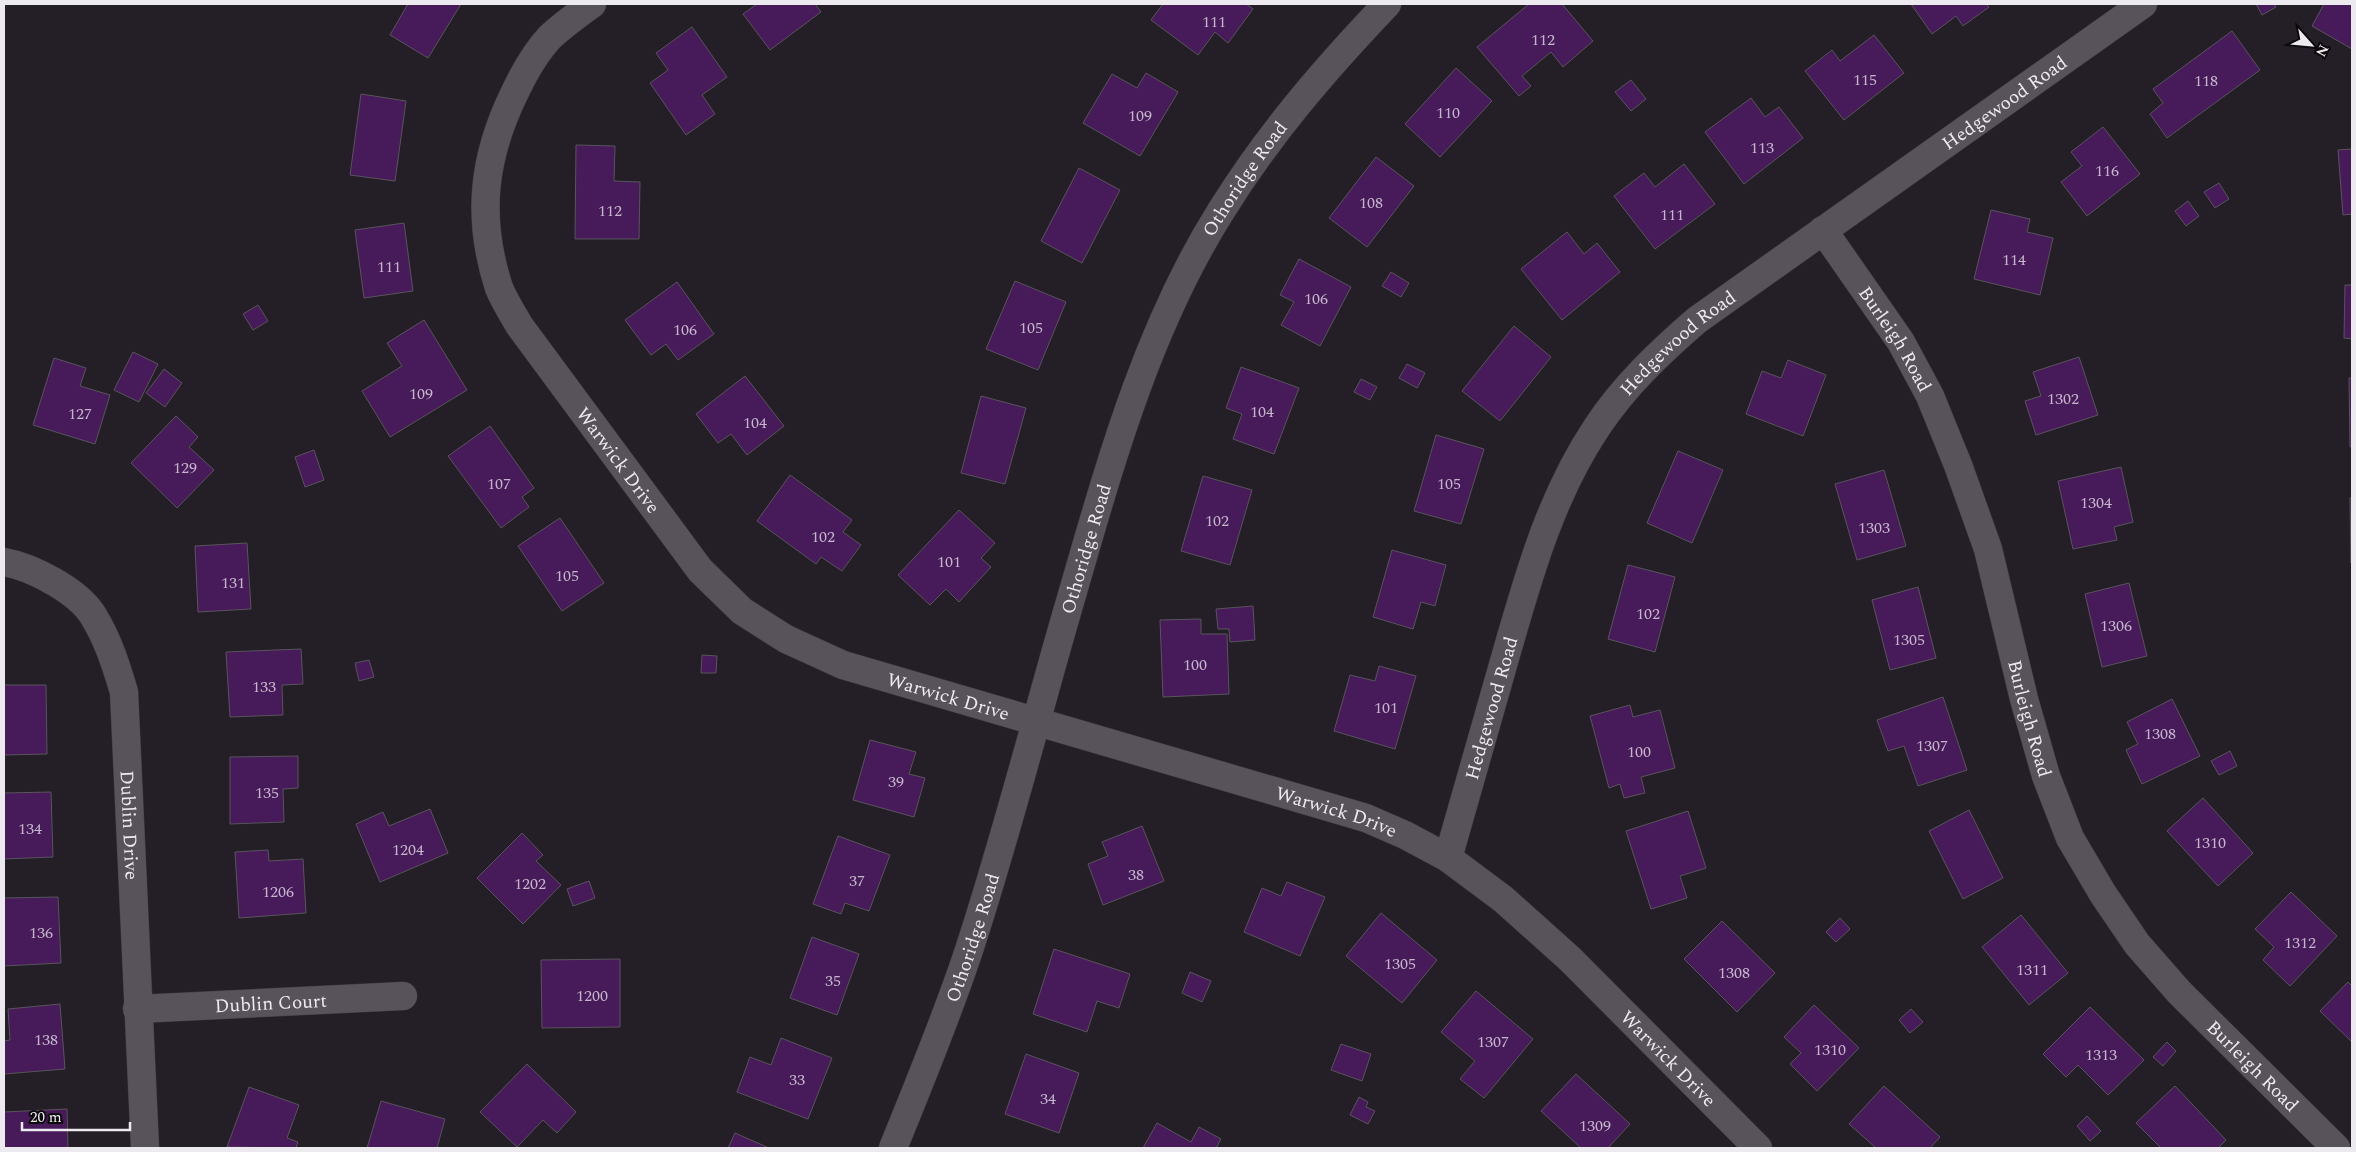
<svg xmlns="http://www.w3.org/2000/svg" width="2356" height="1152" viewBox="0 0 2356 1152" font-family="Spectral,serif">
  <rect width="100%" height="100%" fill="#241f26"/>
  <!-- building -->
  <path fill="#471a5a" stroke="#59545c" d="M408 4H461L428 58 390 35Z
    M757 4H815L821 12 770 50 743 14Z
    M1163 4H1246L1253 9 1228 43 1215 32 1198 55 1151 20Z
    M1529 4H1562L1593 41 1563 67 1551 52 1522 76 1531 86 1519 96 1477 47Z
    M1911 4H1986L1989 7 1963 26 1956 16 1932 34Z
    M2256 4H2274L2276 7 2262 15Z
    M2324 4H2352V49L2312 26Z
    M692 27 727 77 702 95 715 114 686 135 650 83 668 70 656 53Z
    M2232 31 2260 70 2167 138 2150 114 2163 103 2153 89Z
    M1874 35 1904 73 1844 120 1805 71 1832 50 1840 61Z
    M1456 68 1492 101 1440 157 1405 124Z
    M1146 73 1178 92 1140 156 1083 123 1112 74 1137 88Z
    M1631 80 1646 99 1631 111 1615 92Z
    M361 94 406 101 395 181 350 175Z
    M1751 98 1765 117 1779 107 1803 138 1744 184 1705 132Z
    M2103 127 2140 174 2087 216 2061 182 2082 166 2071 152Z
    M576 145 615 146 614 181 640 182 639 239H575Z
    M2352 149V214L2343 215 2338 150Z
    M1376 157 1414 186 1367 247 1329 218Z
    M1684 164 1715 204 1655 249 1614 196 1644 173 1655 187Z
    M1079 168 1120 190 1082 263 1041 241Z
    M2219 183 2229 199 2215 208 2204 192Z
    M2188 201 2199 216 2186 226 2175 211Z
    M1991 210 2030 219 2027 232 2053 238 2040 295 1974 279Z
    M404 223 413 291 364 298 355 230Z
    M1567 232 1584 254 1597 243 1620 272 1562 320 1521 269Z
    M1299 259 1351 287 1320 346 1281 325 1294 302 1280 295Z
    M1391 272 1409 283 1401 297 1382 286Z
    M1015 281 1066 302 1038 370 986 349Z
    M677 282 714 334 678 360 666 344 651 355 625 320Z
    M2345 285H2352V339L2344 338Z
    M258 305 268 321 253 330 243 314Z
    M424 320 467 390 390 437 362 391 402 366 387 343Z
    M1514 326 1551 357 1500 421 1462 391Z
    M133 352 158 364 139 402 114 390Z
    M2079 357 2098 415 2036 435 2025 401 2041 396 2033 372Z
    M54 358 86 368 80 386 110 395 95 444 33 425Z
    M1788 360 1826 375 1803 436 1746 414 1762 371 1781 378Z
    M1407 364 1425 373 1417 388 1399 378Z
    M1241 367 1299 388 1274 454 1233 439 1242 414 1226 408Z
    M164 369 182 383 165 407 146 393Z
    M745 376 784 426 747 455 731 434 718 443 696 414Z
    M2349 378H2352V447H2350Z
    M1361 379 1377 387 1370 400 1354 392Z
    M981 396 1026 408 1005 484 961 473Z
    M176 416 198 437 189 447 214 470 177 508 131 463Z
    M490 426 534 488 522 497 529 507 501 528 448 456Z
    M1436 435 1484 449 1461 524 1414 511Z
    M314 450 324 480 305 487 295 457Z
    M1678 451 1723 470 1692 543 1647 523Z
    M2121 467 2133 522 2114 527 2117 540 2073 549 2058 481Z
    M1884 470 1906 546 1857 560 1835 484Z
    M790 475 852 520 843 532 861 545 842 571 821 557 816 564 757 521Z
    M1203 476 1252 490 1230 565 1181 551Z
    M2350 498H2352L2351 563Z
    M959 510 995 543 981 558 991 567 959 602 946 589 930 605 898 575Z
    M560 518 604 583 562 611 518 546Z
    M247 543 251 609 198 612 195 546Z
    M1392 550 1446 565 1435 606 1421 602 1413 629 1373 617Z
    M1628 565 1675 577 1655 652 1608 639Z
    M2129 583 2147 656 2102 667 2085 594Z
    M1918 587 1936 658 1890 670 1872 600Z
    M1253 606 1255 640 1230 642 1229 629H1218L1216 609Z
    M1201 619V634H1227L1229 694 1163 697 1160 620Z
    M301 649 303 684 282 685 283 715 230 717 226 652Z
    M702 655 717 656 716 673H701Z
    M369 660 374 677 359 681 355 663Z
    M1379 666 1416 676 1395 749 1334 731 1350 675 1375 681Z
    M4 685H46L47 754 4 755Z
    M1943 697 1967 770 1918 786 1904 746 1888 751 1877 720Z
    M2172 699 2200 756 2142 784 2126 750 2138 744 2127 722Z
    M1630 705 1633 717 1660 710 1675 768 1641 777 1645 793 1624 798 1620 784 1609 788 1590 716Z
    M870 740 916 752 909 774 925 778 914 817 853 800Z
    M2230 751 2237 766 2219 775 2211 761Z
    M298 756V788L283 789 284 822 230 824V757Z
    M51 792 53 857 4 859V793Z
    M2203 798 2253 853 2218 886 2167 831Z
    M430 809 448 853 380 882 356 824 383 812 389 826Z
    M1969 810 2003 878 1963 899 1929 831Z
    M1688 811 1706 868 1680 876 1687 898 1651 909 1626 831Z
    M1142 826 1164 881 1103 905 1088 864 1108 856 1102 842Z
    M522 833 543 855 536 861 561 885 523 924 477 878Z
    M838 836 890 855 869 911 845 903 841 914 813 904Z
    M268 850 269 861 303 859 306 913 239 918 235 852Z
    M589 881 595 898 573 906 567 889Z
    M1287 882 1325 897 1300 956 1244 932 1262 888 1281 896Z
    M2291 892 2337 936 2290 986 2263 960 2274 947 2255 929Z
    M58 897 61 963 4 966V898Z
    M1381 913 1437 960 1402 1003 1346 956Z
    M2021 915 2068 973 2029 1005 1982 947Z
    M1840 918 1850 929 1836 942 1826 932Z
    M1722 921 1775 973 1737 1012 1684 959Z
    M812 937 859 954 837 1015 790 998Z
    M1054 949 1130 974 1119 1008 1097 1001 1087 1032 1033 1014Z
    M620 959V1027L542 1028 541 960Z
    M1190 972 1211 981 1202 1002 1182 993Z
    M2348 982 2352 986V1042L2320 1011Z
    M1476 991 1533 1039 1484 1098 1460 1079 1475 1061 1441 1032Z
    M60 1004 65 1069 4 1074V1041L10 1040 8 1009Z
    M1814 1005 1859 1048 1817 1091 1790 1064 1801 1053 1784 1037Z
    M2090 1007 2144 1060 2108 1095 2078 1065 2066 1077 2043 1054Z
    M1911 1009 1923 1022 1910 1033 1899 1020Z
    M781 1038 832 1058 808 1119 737 1092 750 1057 771 1065Z
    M2167 1042 2176 1051 2163 1066 2153 1057Z
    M1341 1044 1371 1054 1362 1081 1331 1070Z
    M1026 1054 1079 1073 1059 1133 1005 1114Z
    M527 1064 576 1112 557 1133 543 1120 517 1147 480 1112Z
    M1576 1074 1630 1124 1608 1148H1581L1541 1111Z
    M1884 1086 1940 1137 1930 1148H1876L1849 1124Z
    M2175 1086 2226 1140 2218 1148H2161L2136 1123Z
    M249 1087 299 1105 287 1138 298 1142 296 1148 227 1147Z
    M1359 1097 1368 1102 1366 1107 1375 1111 1368 1124 1350 1115Z
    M381 1101 445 1119 437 1148H367Z
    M67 1109 68 1148H4V1112Z
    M2087 1116 2101 1131 2090 1141 2077 1126Z
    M1157 1123 1191 1142 1199 1127 1221 1139 1216 1148H1143Z
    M735 1133 769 1148H728Z"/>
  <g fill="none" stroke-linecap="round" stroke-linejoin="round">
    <defs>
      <g id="minor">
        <path id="s1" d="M592 4C578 14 563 25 550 37 536 52 524 73 515 92 483 157 476 217 499 288 504 300 512 313 519 325L700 570 742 611 786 639 843 665 1366 818 1405 835 1448 858 1503 899 1570 959 1758 1148"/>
        <path id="s2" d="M1823 230 1901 342 1930 396 1958 465 1988 549 2024 699 2046 776 2070 838 2103 894 2137 944 2179 992 2336 1148"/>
        <path id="s3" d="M4 562C32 567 79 591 94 617 108 640 116 665 124 692L145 1148"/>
        <path id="s4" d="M1448 858C1467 791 1486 724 1505 658 1528 578 1550 497 1597 427 1624 386 1660 352 1697 320L2143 4"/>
        <path id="s5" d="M137 1009 403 996"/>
        <path id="s6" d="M893 1148C919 1084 946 1019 968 953 1005 841 1034 726 1067 612 1107 475 1144 333 1221 211 1268 135 1325 69 1387 4"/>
      </g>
    </defs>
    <!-- minor casing -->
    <use href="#minor" stroke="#3e3a40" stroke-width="29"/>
    <!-- minor -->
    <use href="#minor" stroke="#58525b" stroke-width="28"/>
  </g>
  <g text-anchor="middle" stroke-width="4.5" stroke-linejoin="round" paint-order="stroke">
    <!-- number labels -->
    <g font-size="16" fill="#c4b6ca">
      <text x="1214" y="27">111</text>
      <text x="1543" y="45">112</text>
      <text x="1865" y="85">115</text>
      <text x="2206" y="86">118</text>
      <text x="1448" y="118">110</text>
      <text x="1140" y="121">109</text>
      <text x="1762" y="153">113</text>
      <text x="2107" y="176">116</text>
      <text x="1371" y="208">108</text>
      <text x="610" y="216">112</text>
      <text x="1672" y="220">111</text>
      <text x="2014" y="265">114</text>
      <text x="389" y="272">111</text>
      <text x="1316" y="304">106</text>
      <text x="1031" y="333">105</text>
      <text x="685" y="335">106</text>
      <text x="421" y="399">109</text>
      <text x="2063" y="404">1302</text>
      <text x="1262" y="417">104</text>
      <text x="80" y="419">127</text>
      <text x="755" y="428">104</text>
      <text x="185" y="473">129</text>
      <text x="499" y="489">107</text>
      <text x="1449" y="489">105</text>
      <text x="2096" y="508">1304</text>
      <text x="1217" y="526">102</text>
      <text x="1874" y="533">1303</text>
      <text x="823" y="542">102</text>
      <text x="949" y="567">101</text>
      <text x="567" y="581">105</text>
      <text x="233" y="588">131</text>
      <text x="1648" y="619">102</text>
      <text x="2116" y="631">1306</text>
      <text x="1909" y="645">1305</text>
      <text x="1195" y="670">100</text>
      <text x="264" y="692">133</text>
      <text x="1386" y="713">101</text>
      <text x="2160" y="739">1308</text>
      <text x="1932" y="751">1307</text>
      <text x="1639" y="757">100</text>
      <text x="896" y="787">39</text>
      <text x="267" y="798">135</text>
      <text x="30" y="834">134</text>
      <text x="2210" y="848">1310</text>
      <text x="408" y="855">1204</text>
      <text x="1136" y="880">38</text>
      <text x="857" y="886">37</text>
      <text x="530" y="889">1202</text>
      <text x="278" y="897">1206</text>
      <text x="41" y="938">136</text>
      <text x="2300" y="948">1312</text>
      <text x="1400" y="969">1305</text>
      <text x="2032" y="975">1311</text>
      <text x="1734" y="978">1308</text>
      <text x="833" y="986">35</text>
      <text x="592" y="1001">1200</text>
      <text x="46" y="1045">138</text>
      <text x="1493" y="1047">1307</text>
      <text x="1830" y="1055">1310</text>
      <text x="2101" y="1060">1313</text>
      <text x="797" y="1085">33</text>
      <text x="1048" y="1104">34</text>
      <text x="1595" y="1131">1309</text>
    </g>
    <!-- street labels -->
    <g font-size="19" fill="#edeaef" stroke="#0c090d">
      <text dy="7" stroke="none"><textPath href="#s4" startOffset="981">Hedgewood Road</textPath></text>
      <text dy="7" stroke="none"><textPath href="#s6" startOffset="1035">Othoridge Road</textPath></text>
      <text dy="7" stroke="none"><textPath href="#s2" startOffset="131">Burleigh Road</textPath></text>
      <text dy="7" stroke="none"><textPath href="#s4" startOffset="575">Hedgewood Road</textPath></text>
      <text dy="7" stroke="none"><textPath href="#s1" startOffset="531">Warwick Drive</textPath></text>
      <text dy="7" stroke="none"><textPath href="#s6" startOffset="630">Othoridge Road</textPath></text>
      <text dy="7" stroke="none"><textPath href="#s1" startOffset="951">Warwick Drive</textPath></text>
      <text dy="7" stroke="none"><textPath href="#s4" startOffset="156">Hedgewood Road</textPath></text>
      <text dy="7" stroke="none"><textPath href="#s2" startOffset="536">Burleigh Road</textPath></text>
      <text dy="7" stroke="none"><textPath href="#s1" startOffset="1356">Warwick Drive</textPath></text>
      <text dy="7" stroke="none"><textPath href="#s3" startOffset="322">Dublin Drive</textPath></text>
      <text dy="7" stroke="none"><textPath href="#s6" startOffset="225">Othoridge Road</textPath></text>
      <text dy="7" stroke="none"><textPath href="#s5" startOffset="134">Dublin Court</textPath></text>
      <text dy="7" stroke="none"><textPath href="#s1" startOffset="1776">Warwick Drive</textPath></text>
      <text dy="7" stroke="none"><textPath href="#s2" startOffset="956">Burleigh Road</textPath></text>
    </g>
  </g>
  <!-- border -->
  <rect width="2356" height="1152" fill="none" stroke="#edeaef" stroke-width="10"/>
  <!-- north arrow -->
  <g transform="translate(2311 45) rotate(117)" stroke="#0c090d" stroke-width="4" paint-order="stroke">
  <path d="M0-4L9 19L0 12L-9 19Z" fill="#edeaef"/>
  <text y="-8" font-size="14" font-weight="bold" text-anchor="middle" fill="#edeaef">N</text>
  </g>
  <!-- scale -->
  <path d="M22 1122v8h108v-8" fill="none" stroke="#edeaef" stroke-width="2.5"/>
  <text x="30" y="1122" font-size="15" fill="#edeaef" stroke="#0c090d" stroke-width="4" paint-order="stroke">20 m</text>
</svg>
